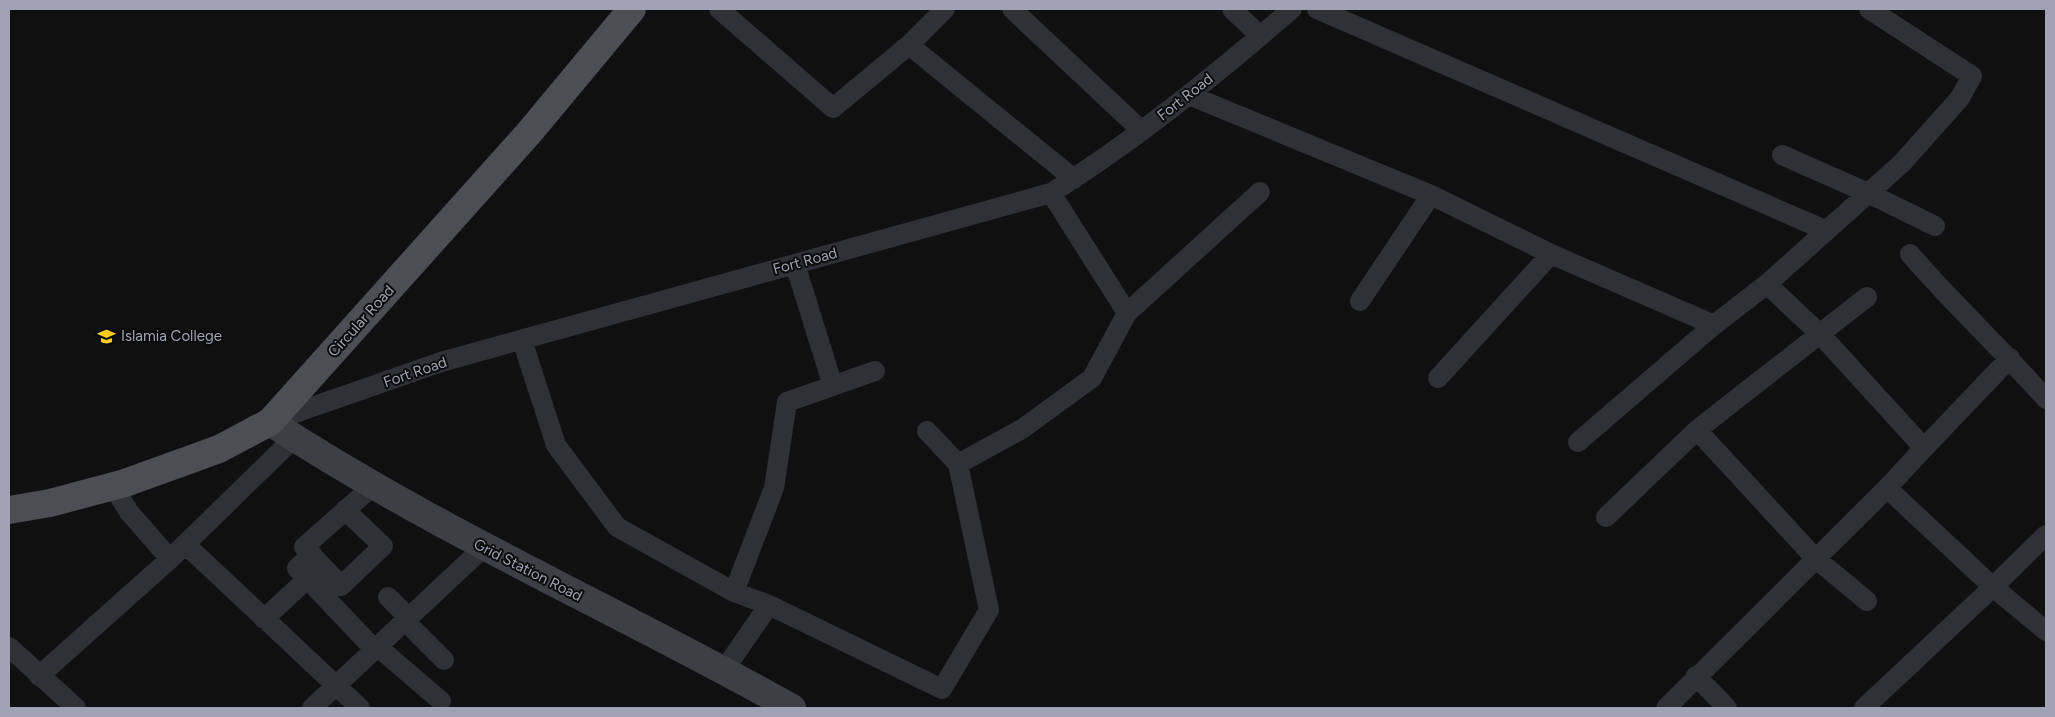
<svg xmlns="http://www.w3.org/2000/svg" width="2055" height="717" viewBox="0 0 2055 717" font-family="Figtree,sans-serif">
  <rect width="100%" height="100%" fill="#101011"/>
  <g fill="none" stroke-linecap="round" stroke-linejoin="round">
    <!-- street -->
    <path stroke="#303136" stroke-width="20" d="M719 9 833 108 909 45 945 9
      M1012 9 1142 131
      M1232 9 1260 36
      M1317 9 1825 230
      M909 45 1074 179
      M1189 95 1431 195 1551 254 1714 325 1767 284 1821 335 1924 448 1887 488 1993 587 1864 708
      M1782 155 1868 193 1935 226
      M1910 254C1953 304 2002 349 2046 399
      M795 264 833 386
      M1767 284 1902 163 1960 98 1972 76 1869 9
      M1360 301 1431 195
      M1127 313 1260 192
      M522 340 556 445 617 527 734 592
      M1438 378 1551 254
      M272 421 441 362 1051 193C1137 139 1215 75 1292 9
      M1697 430 1815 558 1867 601
      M1578 442 1714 325
      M1924 448 2010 358
      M958 464 1022 429 1092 378 1127 313 1051 193
      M113 486 129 512 170 559
      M345 510 383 546 341 586 304 547 374 485
      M1606 517 1697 430 1867 297
      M185 544 360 708
      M312 554 297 568 375 650
      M1993 587 2046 535
      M1993 587 2046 631
      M388 597 409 618
      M769 605 734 592 774 488 787 402 875 371
      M264 619 307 579
      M405 621 444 660
      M9 647 76 708
      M378 647 441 701
      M724 670 769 605 942 689 989 610 958 464 927 431
      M39 676 170 559 294 438
      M1696 676 1727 708
      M312 708 483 548
      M1666 708 1887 488"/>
    <!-- secondary -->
    <path stroke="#3e3f46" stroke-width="28" d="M270 422C437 531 619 611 792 708"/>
    <!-- primary -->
    <path stroke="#4c4d55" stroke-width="28" d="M9 510 50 503 125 483 219 449 270 422 528 134 632 9"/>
  </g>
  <!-- icons -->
  <defs>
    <symbol id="university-bare" viewBox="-9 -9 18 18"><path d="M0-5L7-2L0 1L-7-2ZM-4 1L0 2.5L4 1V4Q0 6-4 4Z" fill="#fbcc1e" stroke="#0b0b0c" stroke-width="2.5" paint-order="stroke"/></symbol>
  </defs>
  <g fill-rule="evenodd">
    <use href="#university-bare" x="94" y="324" width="25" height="25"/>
  </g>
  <g text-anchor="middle" stroke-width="4" stroke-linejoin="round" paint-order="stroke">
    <!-- street labels -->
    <g font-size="15" fill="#a0a3b3" stroke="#0b0b0c">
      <text transform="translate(1185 97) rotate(-38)" y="5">Fort Road</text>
      <text transform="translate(805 261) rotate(-15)" y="5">Fort Road</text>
      <text transform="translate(361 321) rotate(-48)" y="5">Circular Road</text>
      <text transform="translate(415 372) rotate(-19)" y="5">Fort Road</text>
      <text transform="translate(528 570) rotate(27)" y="5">Grid Station Road</text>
    </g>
    <!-- poi labels -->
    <g font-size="15" fill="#a0a3b3" stroke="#0b0b0c" text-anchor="start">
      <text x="121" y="341">Islamia College</text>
    </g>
  </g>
  <!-- border -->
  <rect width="2055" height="717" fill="none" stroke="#a0a3b3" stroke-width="20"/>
</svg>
